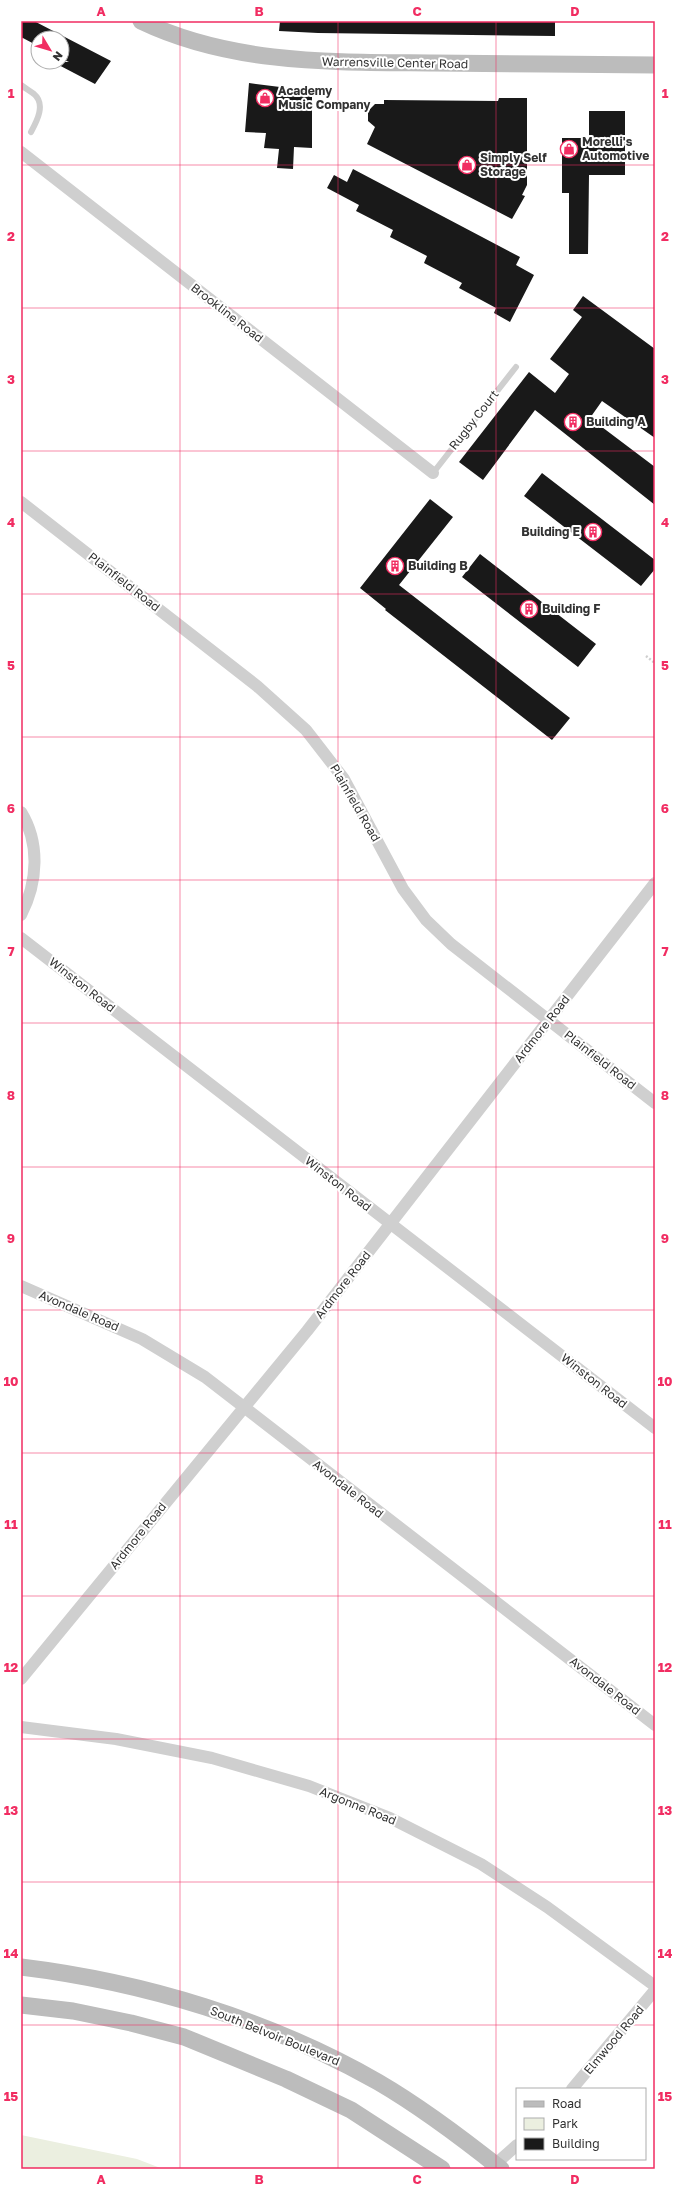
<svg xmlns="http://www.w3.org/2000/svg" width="676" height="2190" viewBox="0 0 676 2190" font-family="'Golos Text',sans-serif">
  <rect width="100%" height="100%" fill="#fff"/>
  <!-- green -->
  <path fill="#ebefe0" d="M21 2135 137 2159 163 2169H21Z"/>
  <!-- building -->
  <path fill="#191919" d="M21 21H34L111 61 95 84 53 62H69L62 59V38H38V46L21 37Z
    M280 21H555V36L318 33 279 31Z
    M249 83 312 91V148L294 147 293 169 277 168 279 149 264 148 266 133 245 132Z
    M499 98H527V185L522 195 525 196 512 219 367 144 375 127 368 121V111L375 104H384V100L498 101Z
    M589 111H625V175H589L588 254H569V193H562V138H589Z
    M353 169 520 257 516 265 534 275 510 322 494 313 496 308 459 288 462 283 424 263 427 256 390 237 393 230 356 211 359 205 327 188 334 175 347 182Z
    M583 296 655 349V438L602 401 590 418 655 467V505L535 410 483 480 459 462 529 372 555 393 569 374 550 359 582 317 573 310Z
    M542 473 655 560V569L641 586 524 496Z
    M430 499 453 517 399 585 570 718 552 740 385 610 386 609 360 588Z
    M480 554 596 644 578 667 462 577Z"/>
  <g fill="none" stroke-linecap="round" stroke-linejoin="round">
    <!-- path -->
    <path stroke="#cfcfcf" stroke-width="2.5" stroke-dasharray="2 2" stroke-linecap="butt" d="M646 656 655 663"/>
    <!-- lane -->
    <path stroke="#cfcfcf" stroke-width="6" d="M21 85C25 88 30 91 34 94 46 104 37 121 31 132
      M433 473 516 367"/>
    <!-- street -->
    <path stroke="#cfcfcf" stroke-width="12" d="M21 152 433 473
      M21 502 257 686 306 730 344 779 403 889 426 920 451 944 655 1103
      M21 812C40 843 38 882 21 915
      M21 938 655 1428
      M21 1286 142 1339 205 1377 655 1725
      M21 1679 307 1331 655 883
      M21 1727 116 1739 212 1758 309 1786 390 1818 481 1864 547 1907 655 1986
      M572 2089 655 1990
      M490 2169 517 2145"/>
    <!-- secondary -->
    <path stroke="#bcbcbc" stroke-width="17" d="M141 21C233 65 335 62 434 63 508 64 581 64 655 65
      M21 1967C144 1982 270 2020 378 2082 421 2107 462 2138 501 2169
      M21 2005 73 2011 131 2023 184 2037 286 2079 351 2110 442 2169"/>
  </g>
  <!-- grid -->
  <path fill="none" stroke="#f12d62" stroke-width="1" stroke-opacity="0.55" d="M180 21V2169M338 21V2169M496 21V2169M21 165H655M21 308H655M21 451H655M21 594H655M21 737H655M21 880H655M21 1023H655M21 1167H655M21 1310H655M21 1453H655M21 1596H655M21 1739H655M21 1882H655M21 2025H655"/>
  <!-- icons -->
  <defs>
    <symbol id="shop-ring" viewBox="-11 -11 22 22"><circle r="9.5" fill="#fff" stroke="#f12d62" stroke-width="1.5"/><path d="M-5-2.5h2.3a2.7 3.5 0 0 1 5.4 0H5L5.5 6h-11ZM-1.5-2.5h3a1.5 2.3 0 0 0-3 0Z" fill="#f12d62"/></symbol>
    <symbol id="building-ring" viewBox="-11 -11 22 22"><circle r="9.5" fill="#fff" stroke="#f12d62" stroke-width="1.5"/><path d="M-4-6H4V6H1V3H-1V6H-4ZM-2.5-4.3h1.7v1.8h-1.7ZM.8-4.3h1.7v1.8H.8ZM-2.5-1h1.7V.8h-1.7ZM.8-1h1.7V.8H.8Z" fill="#f12d62"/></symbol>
  </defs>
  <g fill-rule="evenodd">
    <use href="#shop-ring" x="255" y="88" width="20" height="20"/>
    <use href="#shop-ring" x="559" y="139" width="20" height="20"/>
    <use href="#shop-ring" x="457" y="155" width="20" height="20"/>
    <use href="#building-ring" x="563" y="412" width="20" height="20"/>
    <use href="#building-ring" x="583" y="522" width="20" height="20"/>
    <use href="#building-ring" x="385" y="556" width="20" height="20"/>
    <use href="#building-ring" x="519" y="599" width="20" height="20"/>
  </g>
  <g text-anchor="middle" stroke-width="4" stroke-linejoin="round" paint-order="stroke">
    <!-- street labels -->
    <g font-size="12" fill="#323232" stroke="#fff">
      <text transform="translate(395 63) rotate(1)" y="4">Warrensville Center Road</text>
      <text transform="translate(227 313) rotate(38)" y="4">Brookline Road</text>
      <text transform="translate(474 420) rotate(-52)" y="4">Rugby Court</text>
      <text transform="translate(124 582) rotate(38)" y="4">Plainfield Road</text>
      <text transform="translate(355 803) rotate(60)" y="4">Plainfield Road</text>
      <text transform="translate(82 985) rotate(38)" y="4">Winston Road</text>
      <text transform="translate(542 1029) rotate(-52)" y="4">Ardmore Road</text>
      <text transform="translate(600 1060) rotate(38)" y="4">Plainfield Road</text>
      <text transform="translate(338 1184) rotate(38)" y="4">Winston Road</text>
      <text transform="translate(343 1285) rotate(-52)" y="4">Ardmore Road</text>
      <text transform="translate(79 1311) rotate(23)" y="4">Avondale Road</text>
      <text transform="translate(594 1381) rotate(38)" y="4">Winston Road</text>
      <text transform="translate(348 1489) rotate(38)" y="4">Avondale Road</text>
      <text transform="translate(138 1536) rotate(-51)" y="4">Ardmore Road</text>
      <text transform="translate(605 1686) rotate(38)" y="4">Avondale Road</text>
      <text transform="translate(358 1806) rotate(22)" y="4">Argonne Road</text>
      <text transform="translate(275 2036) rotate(22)" y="4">South Belvoir Boulevard</text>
      <text transform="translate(614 2040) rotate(-50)" y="4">Elmwood Road</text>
    </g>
    <!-- poi labels -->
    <g font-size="12" font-weight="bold" fill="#323232" stroke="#fff" text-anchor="start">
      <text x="278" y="95">Academy<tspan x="278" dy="14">Music Company</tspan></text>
      <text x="582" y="146">Morelli's<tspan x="582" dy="14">Automotive</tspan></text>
      <text x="480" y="162">Simply Self<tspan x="480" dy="14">Storage</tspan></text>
      <text x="586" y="426">Building A</text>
      <text x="580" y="536" text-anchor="end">Building E</text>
      <text x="408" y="570">Building B</text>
      <text x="542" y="613">Building F</text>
    </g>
  </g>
  <!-- border -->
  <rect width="676" height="2190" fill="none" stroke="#ffffff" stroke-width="44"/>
  <!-- legend -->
  <rect x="516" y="2088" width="130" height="72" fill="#ffffff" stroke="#adadad"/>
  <rect x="524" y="2101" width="20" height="6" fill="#bcbcbc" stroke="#adadad"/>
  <text x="552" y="2108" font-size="12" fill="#323232">Road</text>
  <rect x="524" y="2118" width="20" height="12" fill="#ebefe0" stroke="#adadad"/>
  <text x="552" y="2128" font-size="12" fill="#323232">Park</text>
  <rect x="524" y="2138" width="20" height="12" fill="#191919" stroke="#adadad"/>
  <text x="552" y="2148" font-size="12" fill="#323232">Building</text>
  <!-- north arrow -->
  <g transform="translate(50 50) rotate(128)"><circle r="19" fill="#ffffff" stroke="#adadad"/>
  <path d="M0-3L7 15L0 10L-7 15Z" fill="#f12d62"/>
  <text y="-6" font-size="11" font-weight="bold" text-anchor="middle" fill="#323232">N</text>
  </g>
  <rect x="22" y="22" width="632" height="2146" fill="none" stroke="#f12d62" stroke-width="1.5"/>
  <g font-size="13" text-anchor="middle" font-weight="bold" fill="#f12d62">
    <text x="101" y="16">A</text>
    <text x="259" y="16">B</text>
    <text x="417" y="16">C</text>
    <text x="575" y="16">D</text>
    <text x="11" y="98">1</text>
    <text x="665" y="98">1</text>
    <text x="11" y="241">2</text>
    <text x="665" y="241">2</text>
    <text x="11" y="384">3</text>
    <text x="665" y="384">3</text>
    <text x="11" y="527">4</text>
    <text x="665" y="527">4</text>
    <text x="11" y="670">5</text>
    <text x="665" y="670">5</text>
    <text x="11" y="813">6</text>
    <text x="665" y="813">6</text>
    <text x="11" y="956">7</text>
    <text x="665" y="956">7</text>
    <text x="11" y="1100">8</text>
    <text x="665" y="1100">8</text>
    <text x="11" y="1243">9</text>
    <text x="665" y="1243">9</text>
    <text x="11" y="1386">10</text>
    <text x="665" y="1386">10</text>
    <text x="11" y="1529">11</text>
    <text x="665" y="1529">11</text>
    <text x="11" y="1672">12</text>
    <text x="665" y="1672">12</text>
    <text x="11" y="1815">13</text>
    <text x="665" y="1815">13</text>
    <text x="11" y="1958">14</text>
    <text x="665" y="1958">14</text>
    <text x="11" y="2101">15</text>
    <text x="665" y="2101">15</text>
    <text x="101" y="2184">A</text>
    <text x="259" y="2184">B</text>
    <text x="417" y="2184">C</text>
    <text x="575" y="2184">D</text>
  </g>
</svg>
